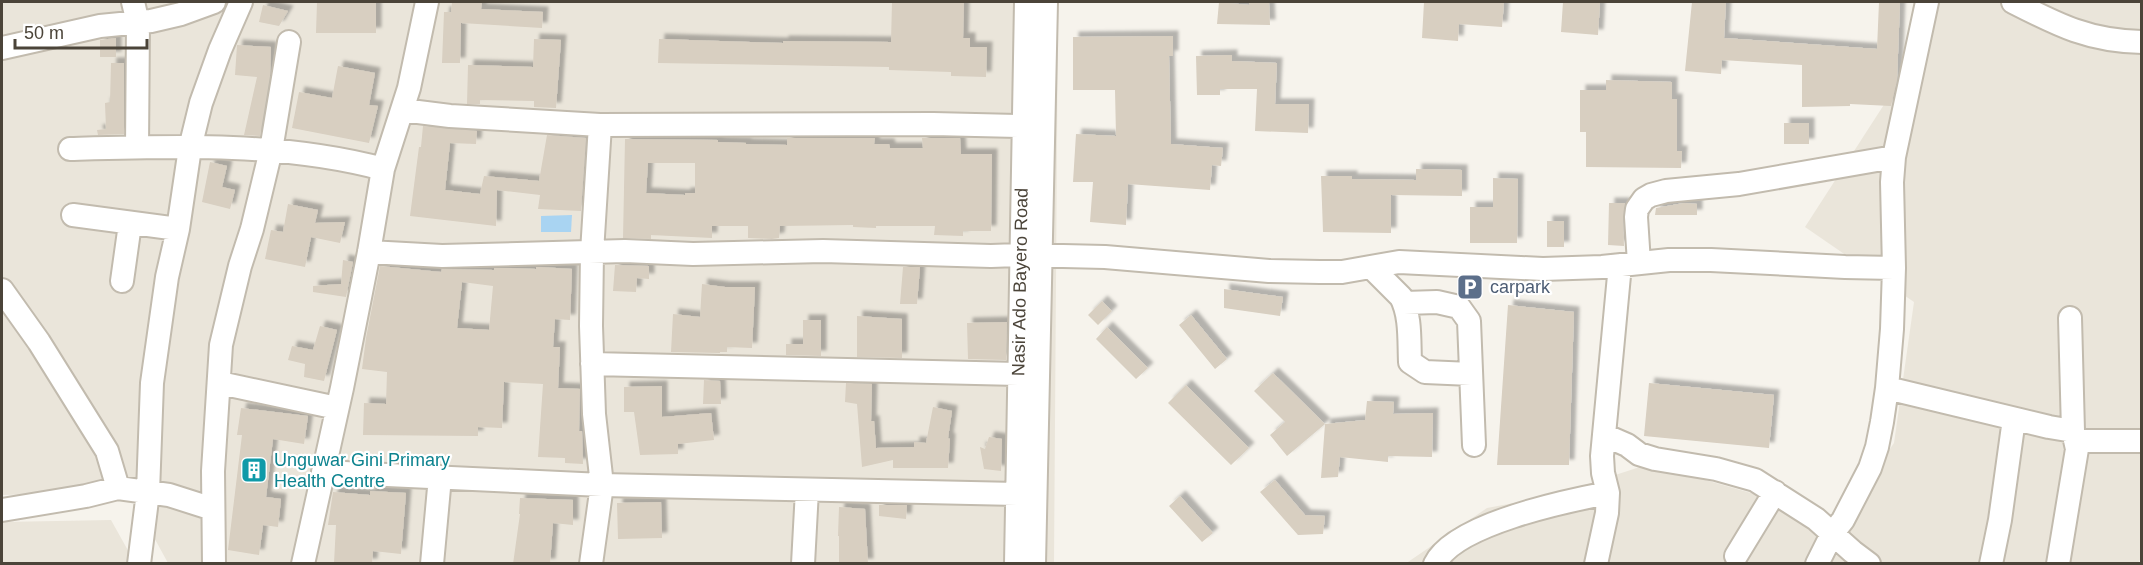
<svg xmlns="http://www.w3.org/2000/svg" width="2143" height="565" viewBox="0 0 2143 565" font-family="Arial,sans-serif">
  <defs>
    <filter id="shadow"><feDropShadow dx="5.5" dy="-5.5" stdDeviation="1.5" flood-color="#0004"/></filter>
  </defs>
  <rect width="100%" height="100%" fill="#f6f3ec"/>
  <!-- residential -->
  <path fill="#eae5da" d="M2 2H1058L1054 563H168L129 492 2 495Z
    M1931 2H2141L2142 557 2138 563 1405 564 1487 508 1551 496 1649 464 1842 519 1894 443 1914 302 1805 227 1916 55Z
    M111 520 135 563H2V522Z"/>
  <!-- water -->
  <path fill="#a9d4f2" d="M572 215 571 232H541V216Z"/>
  <!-- building -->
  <path fill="#d8cfc1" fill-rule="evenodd" filter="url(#shadow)" d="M317 2H376V33H316Z
    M452 2H482L481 9 543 12 542 28 461 23 460 63H442L444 12H451Z
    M892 2H964L963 38H970V47H987L986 77 951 76V72L889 70V67L658 63 659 39 783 43V41L891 42Z
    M1219 2 1249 5V2H1269L1270 25 1217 24Z
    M1424 2H1504L1502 27 1459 24 1458 41 1422 38Z
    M1563 2H1600L1598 35 1561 32Z
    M1692 2H1726L1724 38 1877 49 1879 2H1900L1897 80 1891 106 1850 104V106L1802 107V65L1722 60 1721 74 1685 71Z
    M263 5 288 11 279 26 259 22Z
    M1173 36V56H1169L1171 144 1223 148 1221 166 1212 165 1210 190 1128 184 1126 225 1090 222 1093 182H1073L1076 134 1116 136 1115 90H1073V37Z
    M116 38V57H100V40Z
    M534 39 561 40 556 108 534 107V101L480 100V104H467L468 65 533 67Z
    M237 45 271 47 270 76 260 136 244 135 257 77 235 75Z
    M1232 55V61L1277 63 1275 104H1309L1308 133 1255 131 1257 89H1220V95H1197L1196 56Z
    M111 63H124V134L98 135 97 130 106 129 105 103 110 102Z
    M338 66 375 73 369 105 378 106 369 143 292 128 299 92 332 98Z
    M1606 80 1672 82V99H1677V151H1682L1681 168 1586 167V132H1580V90H1606Z
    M1784 123H1809V144H1784Z
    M423 126 477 131 476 144 450 143 445 190 480 194 484 176 539 181 547 135 586 138 581 211 538 209 540 195 497 190 496 226 410 216 419 147H421Z
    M787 138H875L874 144H889L890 148H923L922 138H960L961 154H992L991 231H963V236L934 235 935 226H876V228L853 227V225L780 226 779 238 772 239 748 238V226H712V238L651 235V239L623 238 625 139 718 140V142L746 143V144L787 145ZM648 163H695V193H685V195L646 193Z
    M210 162 227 166 222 187 235 190 230 209 202 202Z
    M1416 169 1462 170V196L1391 195V233L1323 232 1321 176H1352V179L1416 180Z
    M1493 178 1518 179 1517 243H1470V207H1493Z
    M1609 203H1625L1623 218 1624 246 1608 245Z
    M1684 203 1697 204V215H1655L1656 208Z
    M288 204 318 210 315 223 345 222 340 243 311 237 305 267 265 259 271 230 283 232Z
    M1547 221H1564V247H1547Z
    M343 260 353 262 346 297 313 292V286L341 284Z
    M615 265 649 266V279L637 278 636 292 613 291Z
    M380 266 441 272 442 269 494 270V268H511L536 269V267H540L572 269 570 320 555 319 553 347H560L558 388 580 389 579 431H582L583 464 565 463V458L538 457 543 384 504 382 502 428 478 427V436L363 435 364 403 386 404 387 372 362 369 366 338ZM462 282 493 286 489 330 457 328Z
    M903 267H920L917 304H900Z
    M702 284 725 287H755L752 348 727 347V352H720V353L671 352 673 314 700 317Z
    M1224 289 1283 297 1280 316 1224 308Z
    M1102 301 1112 311 1098 325 1088 315Z
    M1508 305 1574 312 1569 465H1497Z
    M1191 315 1227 359 1215 369 1179 325Z
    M857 316 902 319V358L857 357Z
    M803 320H821V356L786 355V344H803Z
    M1007 322 1006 360 968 359 967 323Z
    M320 326 337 330 324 381 304 377 305 364 288 360 292 346 313 350Z
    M1107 327 1148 368 1136 379 1096 339Z
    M1273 373 1325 424 1287 456 1270 435 1285 422 1254 391Z
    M704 380 720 381 721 404H703Z
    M846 383 872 384 871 421H874L876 448 914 447V442L926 443 933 407 952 411 948 438 950 439 948 468H893V460L862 467 857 404 845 402Z
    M1649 383 1774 395 1769 448 1644 436Z
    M1186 385 1249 448 1231 465 1168 403Z
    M662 386V417L711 413 714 440 678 444V454L640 455 634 412H624V387Z
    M1367 401 1394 402 1393 414 1433 413 1432 457 1388 456V462L1340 457 1338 477 1321 478 1325 424 1365 420Z
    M241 408 308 416 304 444 273 439 266 497 281 499 278 527 263 525 259 555 228 550 242 435H237Z
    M989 437 1002 439 1001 471 984 469 980 447 985 449Z
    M1275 480 1305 515 1325 516 1323 534 1298 535 1260 492Z
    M370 491 406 493 401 554 373 551 372 564 334 563 336 525H328L333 492 370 495Z
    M1180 496 1213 533 1202 542 1169 506Z
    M520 498 573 500V525L553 523 550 564H513L520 514H519Z
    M661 502 662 538 618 539 617 503Z
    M879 505H907L906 519 879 516Z
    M839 507 865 509 868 564H839V536H838Z"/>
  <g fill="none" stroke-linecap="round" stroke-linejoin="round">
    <defs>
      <path id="minor" d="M133 2 138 23 137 147
        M2013 2C2058 25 2089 41 2142 42
        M2 48 100 26 151 21 181 14 214 2
        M402 110 450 116 600 125 933 124 1023 126
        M70 149C175 146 282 142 383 169
        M73 215 178 229
        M369 252 442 256 625 251 693 254 823 251 991 256 1021 255 1105 257 1269 271 1320 272H1342L1399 262 1543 269 1602 267 1669 260H1711L1845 267 1894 268
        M1639 263 1636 217 1637 209 1644 199 1651 195 1666 191 1739 184 1894 157
        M1371 267 1401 297C1411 316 1409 340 1410 362L1425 372 1471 374
        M122 281 130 224
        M2 290 39 342 107 451 118 488
        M1404 303 1437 302 1459 307 1469 321 1474 445
        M592 364 1019 374
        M220 383 337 408
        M1887 388 2049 427 2073 431
        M1604 435 1627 445 1639 454 1655 459 1716 469 1755 480 1816 519 1853 552 1869 564
        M2077 441H2142
        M323 472 602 485 1017 494
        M2 510 86 496 118 488 169 495 213 509
        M1736 556 1775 492
        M139 564 148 492 152 383 167 277 178 229 190 148 201 103 220 50 241 2
        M214 564 213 471 221 345 240 266 252 229 271 150 289 42
        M303 564 342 388 369 252 383 169 409 88 427 2
        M432 564 440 477
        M591 564 602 485 594 414 591 326 592 252 600 125
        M803 564 807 490
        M1016 564 1026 2
        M1034 564 1046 2
        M1435 564C1454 524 1566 501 1608 493
        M1596 564 1607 513 1608 493 1603 473 1602 456 1620 265
        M1817 564 1832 534 1843 520 1870 468 1877 447 1882 422 1887 388 1892 329 1894 268 1892 182 1894 157 1927 2
        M1991 564 2000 520 2014 419
        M2058 564 2077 449 2073 431 2070 318"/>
    </defs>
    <!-- minor casing -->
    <use href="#minor" stroke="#c2bbae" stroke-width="26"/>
    <!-- minor -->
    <use href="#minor" stroke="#fff" stroke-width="22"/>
  </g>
  <!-- icons -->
  <defs>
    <symbol id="parking-square" viewBox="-11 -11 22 22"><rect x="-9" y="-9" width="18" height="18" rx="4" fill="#5c6f8a" stroke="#fff"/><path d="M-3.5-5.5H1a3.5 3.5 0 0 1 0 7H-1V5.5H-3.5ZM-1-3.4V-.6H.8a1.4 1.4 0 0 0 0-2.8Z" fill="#fff"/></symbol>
    <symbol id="building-square" viewBox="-11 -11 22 22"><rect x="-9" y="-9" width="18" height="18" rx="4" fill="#0f9aa8" stroke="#fff"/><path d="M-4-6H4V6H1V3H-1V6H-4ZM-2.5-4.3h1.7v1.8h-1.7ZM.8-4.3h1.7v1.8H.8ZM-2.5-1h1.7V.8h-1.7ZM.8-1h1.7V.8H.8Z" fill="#fff"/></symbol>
  </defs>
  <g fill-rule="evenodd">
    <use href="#parking-square" x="1455" y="272" width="30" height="30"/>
    <use href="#building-square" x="239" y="455" width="30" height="30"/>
  </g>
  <g text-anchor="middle" stroke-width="4.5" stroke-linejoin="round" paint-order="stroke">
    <!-- street labels -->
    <g font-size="18" fill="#4b4439" stroke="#fff">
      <text transform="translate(1020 282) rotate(-89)" y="6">Nasir Ado Bayero Road</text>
    </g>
    <!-- service labels -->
    <g font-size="18" fill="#4e5e75" stroke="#fff" text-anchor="start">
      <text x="1490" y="293">carpark</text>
    </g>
    <!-- culture labels -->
    <g font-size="18" fill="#0d838f" stroke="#fff" text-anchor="start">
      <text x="274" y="466">Unguwar Gini Primary<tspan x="274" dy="21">Health Centre</tspan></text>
    </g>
  </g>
  <!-- border -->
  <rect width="2143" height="565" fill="none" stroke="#4b4439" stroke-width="6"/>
  <!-- scale -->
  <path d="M15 39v9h132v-9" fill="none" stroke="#4b4439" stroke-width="3"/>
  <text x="24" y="39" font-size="18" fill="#4b4439" stroke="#ffffff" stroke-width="4.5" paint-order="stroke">50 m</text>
</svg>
